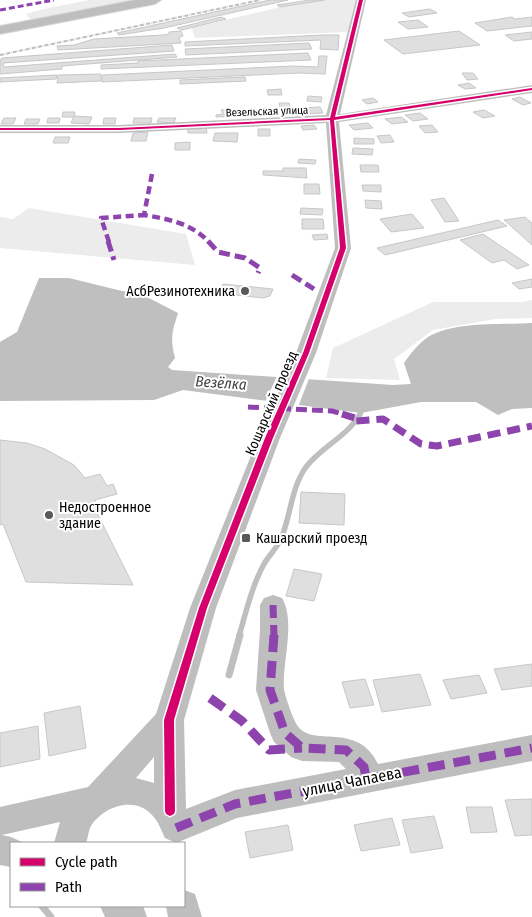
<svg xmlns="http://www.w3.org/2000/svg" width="532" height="917" viewBox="0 0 532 917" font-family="'Fira Sans Condensed',sans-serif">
  <rect width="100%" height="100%" fill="#fff"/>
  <!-- green -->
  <path fill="#ececec" d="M89 0H142L32 21 26 14 44 9Z
    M326 0H357L348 32 195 38 192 28 280 7Z
    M29 208 186 234 195 265 0 248V217L13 219Z
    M532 300V318L495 319 433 330 394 359 400 380 326 378 333 348 433 302H522Z"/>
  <!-- water -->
  <path fill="#bfbfbf" d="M39 278H69L122 291 141 294 178 313C172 332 170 338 175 358L168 367 172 370 393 385 411 384 404 363C411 353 418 344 428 337 454 321 502 325 532 323V408L512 409 498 415 476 402H421L361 413 183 390 154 400 0 401V342L17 332Z"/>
  <!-- pier -->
  <path fill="#fff" d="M278 374 310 376 298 407 265 402Z"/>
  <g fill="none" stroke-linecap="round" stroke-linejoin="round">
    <!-- stream-far2 -->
    <path stroke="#bfbfbf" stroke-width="4.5" d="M360 415 361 413"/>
    <!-- stream-far1 -->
    <path stroke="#bfbfbf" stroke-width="5.5" d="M239 636C246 612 252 586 264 564 269 555 277 548 281 539 291 515 291 488 306 467 322 446 347 437 360 414"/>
    <!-- stream -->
    <path stroke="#bfbfbf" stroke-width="7" d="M229 675 240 635
      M42 906 51 917"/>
  </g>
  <!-- building -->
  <path fill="#dfdfdf" stroke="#c7c7c7" d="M270 0H288L164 28 119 35 117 33Z
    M310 0H325L280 7 277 5Z
    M430 9 437 13 409 17 402 13Z
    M221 17 226 19 182 30 177 28Z
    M512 17 515 19 532 17V26L487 31 475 23Z
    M418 20 428 27 408 29 398 22Z
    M181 31 183 36 179 37 181 43 58 50 57 46 74 45 94 39 163 35 169 34V32Z
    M459 31 480 45 403 54 384 40Z
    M532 32V39L514 41 505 35Z
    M322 35H339L338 50 320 49 321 40 185 46V42Z
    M309 43 312 49 186 55 185 49Z
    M172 45 174 51 3 63 4 67 175 54 177 57 62 66V69L0 74V60L2 58Z
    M308 53 311 60 101 69V65L138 63V61Z
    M319 56H327L325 74 300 73 102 82V75L293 66 318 67Z
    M462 73H473L478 79 467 80Z
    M101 74V81L57 83 58 75Z
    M57 75 56 79 0 82V78Z
    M245 77 246 81 180 84V80Z
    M469 83 476 88 465 89 458 85Z
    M281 89 282 95H268L267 90Z
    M308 96 322 97 321 102 307 101Z
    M520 97 531 103 523 105 512 99Z
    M373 98 378 102 367 104 362 100Z
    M279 103H289L291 111 281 112Z
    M320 107 323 113 304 114 301 108Z
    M232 109 234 116 216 117V115L223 114 221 110Z
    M484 110 495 116 483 118 473 112Z
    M63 112H75L74 117H62Z
    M420 113 428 119 413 121 405 115Z
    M74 116 92 117 89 124 71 123Z
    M401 117 408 122 392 124 385 119Z
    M4 118H16L13 124H1Z
    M48 118H60L59 123H47Z
    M104 118H116L115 124H103Z
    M134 118H152L151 123H133Z
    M159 118H176L174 123 157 122Z
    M26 119H40L38 124H24Z
    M368 123 373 128 354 130 349 125Z
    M314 125 317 129 303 130 301 126Z
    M432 125 438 132 425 133 419 126Z
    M206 127 207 133H188V128Z
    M258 129H270V136H258Z
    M148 132 146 141H131L133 133Z
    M215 133H238L237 142 213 141Z
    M390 135 394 142 381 143 377 136Z
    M55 137H70L68 143H53Z
    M354 138 374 139V144H354Z
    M190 142V150H175V143Z
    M353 148 373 149 372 155 352 154Z
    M299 159 316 160 315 164 298 163Z
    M360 165H378L379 172H361Z
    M283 168H306L307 178 263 175V171H283Z
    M304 184H319L320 194H304Z
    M362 185H381V192L363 191Z
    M444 198 459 221 445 222 431 200Z
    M365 200 381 201 382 209 366 208Z
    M301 208 323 209 322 215 300 214Z
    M412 214 424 228 391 232 380 219Z
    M525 217 532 223V245L504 220Z
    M302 219H323L324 229H302Z
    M498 220 507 226 385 255 377 248Z
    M327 234 328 239 314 240 312 235Z
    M483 234 529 265 517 269 504 260 492 263 460 240Z
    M532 279V287L519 289 512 283Z
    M223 284 273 289 270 296 263 298 218 293Z
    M0 440 27 443 45 449 74 465 85 478 100 474 107 486 113 484 117 494 95 500 97 504 93 505 133 585 26 582 3 524 0 525Z
    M301 492 345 494 344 525 299 523Z
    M294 569 322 574 314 601 286 596Z
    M532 664V686L502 690 494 669Z
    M420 674 431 705 382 712 373 680Z
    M479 675 487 693 451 699 443 680Z
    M365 679 374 705 350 708 342 682Z
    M80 706 86 748 49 756 44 713Z
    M38 726 40 759 0 767V733Z
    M532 799V835L515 836 505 800Z
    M466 807H492L497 832 471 833Z
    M434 816 443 848 411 853 402 820Z
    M392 818 400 845 361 851 354 825Z
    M288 825 293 850 250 858 245 832Z"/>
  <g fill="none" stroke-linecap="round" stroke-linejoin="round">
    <defs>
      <path id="major" d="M135 0H161L155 4 0 34V26Z"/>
    </defs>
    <!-- major casing -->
    <use href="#major" stroke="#dbdbdb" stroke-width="2"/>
    <!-- minor -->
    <path fill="#bebebe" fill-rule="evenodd" d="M356 0H366L340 114 532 85V93L339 122 351 248 316 353 280 438 216 608 184 720 186 809 235 790 346 769 339 762 302 761 291 757 274 742 270 733 256 690 260 630V605L264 598 273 595 282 598C296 622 282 662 284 689 285 696 293 719 297 725 312 749 357 720 378 764L532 735V761L237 818 176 843 165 838C161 830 159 822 152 815 134 795 101 807 90 828 88 833 88 838 86 843H54L60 822 2 835 11 837 24 843H11V867L0 865V807L88 787 156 714 190 608 258 438 296 353 335 248 326 123 119 133H0V125H119L326 115ZM154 757V783L136 778Z
      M184 890 195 894 202 917H168L166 906H184Z
      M100 906H143L147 917H105Z"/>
    <!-- major -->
    <use href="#major" fill="#bebebe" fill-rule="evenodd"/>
    <!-- rail -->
    <path stroke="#bebebe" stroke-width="2" stroke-dasharray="4 1 0.5 1" stroke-linecap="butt" d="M0 55 260 0"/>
    <!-- quiet-far4 -->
    <path stroke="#8e44ad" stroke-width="3" stroke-dasharray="6 3" stroke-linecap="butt" d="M0 10 54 0"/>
    <!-- quiet-far3 -->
    <path stroke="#8e44ad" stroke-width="4.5" stroke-dasharray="8 4.5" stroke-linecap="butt" d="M152 174 144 215C168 219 191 223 209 242
      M109 242 101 218 144 215"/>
    <!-- quiet-far2 -->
    <path stroke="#8e44ad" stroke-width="5" stroke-dasharray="11 5" stroke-linecap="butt" d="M108 241 114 260
      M208 241 218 252 245 258 260 268 258 273
      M292 275 314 289
      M248 407 332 411 346 415"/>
    <!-- quiet-far1 -->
    <path stroke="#8e44ad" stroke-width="7" stroke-dasharray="13 7" stroke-linecap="butt" d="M342 414 358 419 356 421 383 419 421 444 437 446 532 426
      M273 605 274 636"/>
    <!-- quiet -->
    <path stroke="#8e44ad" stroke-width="9" stroke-dasharray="17 9" stroke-linecap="butt" d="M274 635 270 690 285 733 302 748 346 750 364 767 366 778
      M210 698 242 721 269 750 302 748
      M176 828 235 804 532 748"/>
    <defs>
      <path id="cycleway" d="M359 0H363L335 117 532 88V90L334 120 346 248 309 353 273 438 207 608 174 720 175 811 174 814 170 816 166 814 165 811 164 720 199 608 265 438 303 353 340 248 330 120 119 130H0V128H119L330 118Z"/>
    </defs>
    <!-- cycleway casing -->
    <use href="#cycleway" stroke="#fff" stroke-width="3"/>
    <!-- cycleway -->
    <use href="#cycleway" fill="#d6006c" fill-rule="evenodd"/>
  </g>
  <!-- markers -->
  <g fill="#595959" stroke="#fff" stroke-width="2">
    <circle cx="245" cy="291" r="5"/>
    <circle cx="49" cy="515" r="5"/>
    <rect x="241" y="533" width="10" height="10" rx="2.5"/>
  </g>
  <g text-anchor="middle" stroke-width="4" stroke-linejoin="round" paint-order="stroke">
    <!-- far-street labels -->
    <g font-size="11" fill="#000" stroke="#fff">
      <text transform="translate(267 111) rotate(-2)" y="4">Везельская улица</text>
    </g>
    <!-- poi labels -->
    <g font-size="14" fill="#000" stroke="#fff" text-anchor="start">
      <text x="235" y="296" text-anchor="end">АсбРезинотехника</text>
      <text x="59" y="512">Недостроенное<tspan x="59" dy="16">здание</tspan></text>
      <text x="256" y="543">Кашарский проезд</text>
    </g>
    <!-- street labels -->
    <g font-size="14" fill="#000" stroke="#fff">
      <text transform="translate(271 403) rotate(-67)" y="5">Кошарский проезд</text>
    </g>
    <!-- water labels -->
    <g font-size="15" font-style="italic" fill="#444" stroke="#fff">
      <text transform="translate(221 383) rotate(4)" y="5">Везёлка</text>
    </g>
    <!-- near-street labels -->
    <g font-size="16" fill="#000" stroke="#fff">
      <text transform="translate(352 781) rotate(-11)" y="6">улица Чапаева</text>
    </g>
  </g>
  <!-- legend -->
  <rect x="10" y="842" width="175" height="65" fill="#ffffff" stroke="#999999"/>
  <rect x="20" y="858" width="25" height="8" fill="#d6006c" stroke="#999999"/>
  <text x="55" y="867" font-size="15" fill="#000000">Cycle path</text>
  <rect x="20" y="883" width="25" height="8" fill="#8e44ad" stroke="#999999"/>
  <text x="55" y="892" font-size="15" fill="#000000">Path</text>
</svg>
